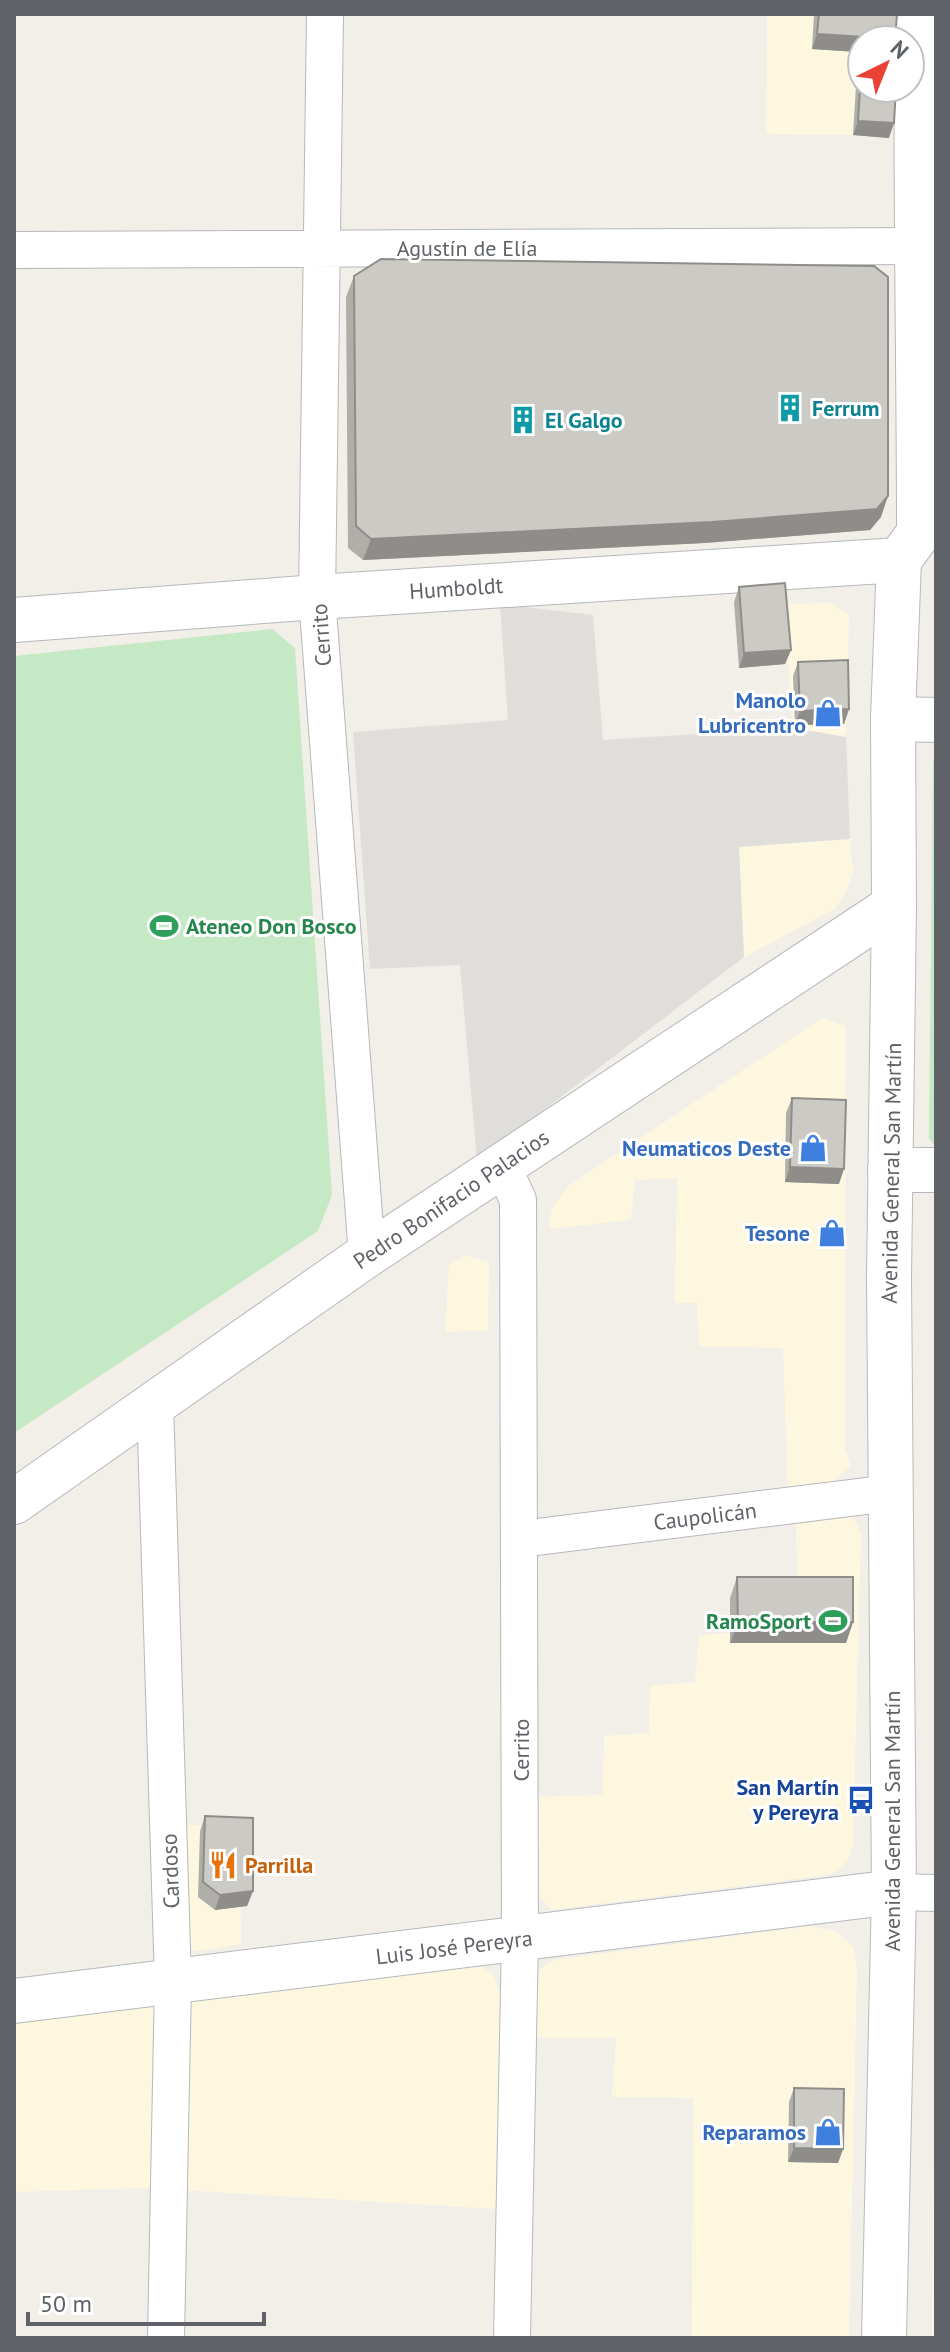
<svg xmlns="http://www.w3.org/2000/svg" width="950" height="2352" viewBox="0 0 950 2352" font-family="'PT Sans',sans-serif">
  <rect width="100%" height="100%" fill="#f1efe8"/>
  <!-- commercial -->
  <path fill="#fef7e0" d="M767 14H892L862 40V88H891V135L766 134Z
    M831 603 849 615 846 737 793 728 784 604Z
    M850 839 853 873 847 890 835 909 744 957 739 847Z
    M822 1018 846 1026 845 1449 851 1466 832 1483 788 1491 783 1348 699 1346 697 1303H675L677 1178 635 1180 631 1220 549 1229 551 1210 568 1186Z
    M466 1255 489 1262 488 1330 445 1332 449 1265Z
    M846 1513 856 1521 861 1535 853 1843 848 1860 841 1869 828 1875 552 1910 533 1891 531 1797 603 1795 604 1736 649 1733 650 1686 695 1682 699 1635 730 1633V1598H797L796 1515Z
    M180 1825H240L241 1944 198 1951 186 1949Z
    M812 1926 838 1932 854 1948 857 1971 849 2338H692L693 2098 612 2097 616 2038H535L531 1984 539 1970 554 1960Z
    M936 1937V2338H932Z
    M476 1964 493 1974 502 2001 497 2209 145 2188 14 2192V2023Z"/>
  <!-- industrial -->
  <path fill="#e0deda" d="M500 604 593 615 603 740 793 728 846 737 850 839 739 847 744 957 477 1161 460 965 370 969 353 732 508 720Z"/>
  <!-- green -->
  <path fill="#c5e8c5" d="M272 629 295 648 332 1195 318 1231 14 1433V656Z
    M936 754V1147L929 1138 933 760Z"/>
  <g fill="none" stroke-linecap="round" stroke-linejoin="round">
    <defs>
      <path id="minor" d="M325 14 317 597 367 1255
        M14 250 919 246
        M502 1165 518 1200 520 1939 512 2338
        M155 1403 173 1981 166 2338
        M521 1539 890 1493
        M894 1892 936 1893"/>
      <path id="tertiary" d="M14 620 317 597 899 560 919 533C919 360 915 187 917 14
        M893 719 936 720
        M890 1170H936
        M14 1502 367 1255 894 906
        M14 2001 894 1892"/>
      <path id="secondary" d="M884 2338 894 1892 889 1277 894 906 893 719 899 560"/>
    </defs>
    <!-- minor casing -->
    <use href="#minor" stroke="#b5b8bc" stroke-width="38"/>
    <!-- tertiary casing -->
    <use href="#tertiary" stroke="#b5b8bc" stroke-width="46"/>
    <!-- secondary casing -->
    <use href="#secondary" stroke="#b6babf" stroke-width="46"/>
    <!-- minor -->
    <use href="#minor" stroke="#fff" stroke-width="36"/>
    <!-- tertiary -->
    <use href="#tertiary" stroke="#fff" stroke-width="44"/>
    <!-- secondary -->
    <use href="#secondary" stroke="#fff" stroke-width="44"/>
  </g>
  <!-- wall -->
  <path fill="#afaea9" d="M814 14H897L895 40H862V88L889 138 853 135 858 52 812 49Z
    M354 276 881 517 870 530 704 543 363 560 348 548 346 297Z
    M739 587 791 650 785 664 739 668 734 602Z
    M798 662 849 709 844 724 795 725 793 676Z
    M792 1098 839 1184 785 1182 786 1113Z
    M737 1577 853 1622 846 1643H730V1598Z
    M205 1816 253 1891 247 1906 215 1910 198 1897 200 1831Z
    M794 2088 843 2149 838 2163 788 2162 789 2102Z"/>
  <!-- shaded-wall -->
  <path fill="#8f8d8a" d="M817 34 863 37 858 52 812 49Z
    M858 121 894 123 889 138 853 135Z
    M888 496 881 517 870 530 704 543 363 560 371 539Z
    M791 650 785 664 739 668 744 653Z
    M849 709 844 724 795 725 800 711Z
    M790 1167 844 1169 839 1184 785 1182Z
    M738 1622H853L846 1643H730Z
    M253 1891 247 1906 215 1910 220 1895Z
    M794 2148 843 2149 838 2163 788 2162Z"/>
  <!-- building -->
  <path fill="#cccac5" stroke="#8f8d8a" stroke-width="2" d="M819 14H897L895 40H863V37L817 34Z
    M862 59V88H896L894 123 858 121Z
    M381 259 874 266 888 277V496L877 509 712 522 371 539 356 526 354 276Z
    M785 583 791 650 744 653 739 587Z
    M848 660 849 709 800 711 798 662Z
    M792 1098 846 1100 844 1169 790 1167Z
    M737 1577H853V1622H738Z
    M205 1816 253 1818V1891L220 1895 203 1882Z
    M794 2088 844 2089 843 2149 794 2148Z"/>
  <!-- icons -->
  <defs>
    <symbol id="building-bare" viewBox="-9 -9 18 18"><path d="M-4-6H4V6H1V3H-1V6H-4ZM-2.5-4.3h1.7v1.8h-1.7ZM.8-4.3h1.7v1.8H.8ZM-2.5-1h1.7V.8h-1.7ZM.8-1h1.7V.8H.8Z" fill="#0f9aa8" stroke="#fff" stroke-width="2.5" paint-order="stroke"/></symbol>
    <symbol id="shop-bare" viewBox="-9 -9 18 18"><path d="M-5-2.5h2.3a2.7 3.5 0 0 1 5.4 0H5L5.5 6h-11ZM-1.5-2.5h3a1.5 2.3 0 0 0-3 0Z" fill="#3f7fe0" stroke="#fff" stroke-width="2.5" paint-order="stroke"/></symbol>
    <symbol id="stadium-bare" viewBox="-9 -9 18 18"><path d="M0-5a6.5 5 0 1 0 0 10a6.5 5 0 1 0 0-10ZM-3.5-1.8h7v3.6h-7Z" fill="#2e9e5b" stroke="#fff" stroke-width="2.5" paint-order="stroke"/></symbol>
    <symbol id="bus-bare" viewBox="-9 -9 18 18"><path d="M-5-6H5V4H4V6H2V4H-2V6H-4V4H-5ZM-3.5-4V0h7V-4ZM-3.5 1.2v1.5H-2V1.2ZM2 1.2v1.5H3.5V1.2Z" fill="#1a4fb4" stroke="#fff" stroke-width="2.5" paint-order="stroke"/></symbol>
    <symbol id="restaurant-bare" viewBox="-9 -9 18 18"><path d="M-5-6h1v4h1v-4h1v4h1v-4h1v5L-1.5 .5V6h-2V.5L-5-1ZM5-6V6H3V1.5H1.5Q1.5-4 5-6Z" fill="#e8710a" stroke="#fff" stroke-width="2.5" paint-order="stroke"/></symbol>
  </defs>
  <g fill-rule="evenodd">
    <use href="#building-bare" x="770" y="388" width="40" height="40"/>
    <use href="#building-bare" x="503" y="400" width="40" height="40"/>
    <use href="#shop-bare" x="808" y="693" width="40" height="40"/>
    <use href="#stadium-bare" x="144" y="906" width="40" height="40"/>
    <use href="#shop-bare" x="793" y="1128" width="40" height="40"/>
    <use href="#shop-bare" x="812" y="1213" width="40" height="40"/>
    <use href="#stadium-bare" x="813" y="1601" width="40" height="40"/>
    <use href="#bus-bare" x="841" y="1780" width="40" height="40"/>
    <use href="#restaurant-bare" x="203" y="1845" width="40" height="40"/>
    <use href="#shop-bare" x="808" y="2112" width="40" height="40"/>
  </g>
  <g text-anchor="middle" stroke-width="6" stroke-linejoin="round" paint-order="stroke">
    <!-- street labels -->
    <g font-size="22" fill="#5f6368" stroke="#fff">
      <text x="467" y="256">Agustín de Elía</text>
      <text transform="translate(456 588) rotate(-4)" y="8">Humboldt</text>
      <text transform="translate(321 635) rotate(-94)" y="8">Cerrito</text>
      <text transform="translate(891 1173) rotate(-89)" y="8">Avenida General San Martín</text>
      <text transform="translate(451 1199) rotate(-34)" y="8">Pedro Bonifacio Palacios</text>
      <text transform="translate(705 1516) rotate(-7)" y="8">Caupolicán</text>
      <text transform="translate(521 1750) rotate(-90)" y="8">Cerrito</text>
      <text transform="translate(892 1821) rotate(-90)" y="8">Avenida General San Martín</text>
      <text transform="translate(170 1871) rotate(-92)" y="8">Cardoso</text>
      <text transform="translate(454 1947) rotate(-7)" y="8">Luis José Pereyra</text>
    </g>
    <!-- culture labels -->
    <g font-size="22" font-weight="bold" fill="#0d838f" stroke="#fff" text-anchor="start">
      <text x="812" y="416">Ferrum</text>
      <text x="545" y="428">El Galgo</text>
    </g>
    <!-- shop labels -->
    <g font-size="22" font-weight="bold" fill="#366cbe" stroke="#fff" text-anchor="end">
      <text x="806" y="708">Manolo<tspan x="806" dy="25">Lubricentro</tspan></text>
      <text x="791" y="1156">Neumaticos Deste</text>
      <text x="810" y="1241">Tesone</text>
      <text x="806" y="2140">Reparamos</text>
    </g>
    <!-- leisure labels -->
    <g font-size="22" font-weight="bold" fill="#27864d" stroke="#fff" text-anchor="start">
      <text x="186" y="934">Ateneo Don Bosco</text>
      <text x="811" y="1629" text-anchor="end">RamoSport</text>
    </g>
    <!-- transit labels -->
    <g font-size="22" font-weight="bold" fill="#164399" stroke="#fff" text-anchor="end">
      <text x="839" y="1795">San Martín<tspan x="839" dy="25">y Pereyra</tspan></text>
    </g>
    <!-- food labels -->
    <g font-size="22" font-weight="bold" fill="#c56008" stroke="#fff" text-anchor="start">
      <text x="245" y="1873">Parrilla</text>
    </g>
  </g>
  <!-- border -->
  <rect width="950" height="2352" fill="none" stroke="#5f6368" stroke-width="32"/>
  <!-- north arrow -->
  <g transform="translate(886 64) rotate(43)"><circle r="38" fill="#ffffff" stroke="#bfc1c3" stroke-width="2"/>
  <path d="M0-6L14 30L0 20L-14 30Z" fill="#ea4335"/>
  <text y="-12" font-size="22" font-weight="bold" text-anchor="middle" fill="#5f6368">N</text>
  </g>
  <!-- scale -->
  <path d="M28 2312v12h236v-12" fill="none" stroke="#5f6368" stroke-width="4"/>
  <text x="40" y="2312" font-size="24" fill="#5f6368" stroke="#ffffff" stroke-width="6" paint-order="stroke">50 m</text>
</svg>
